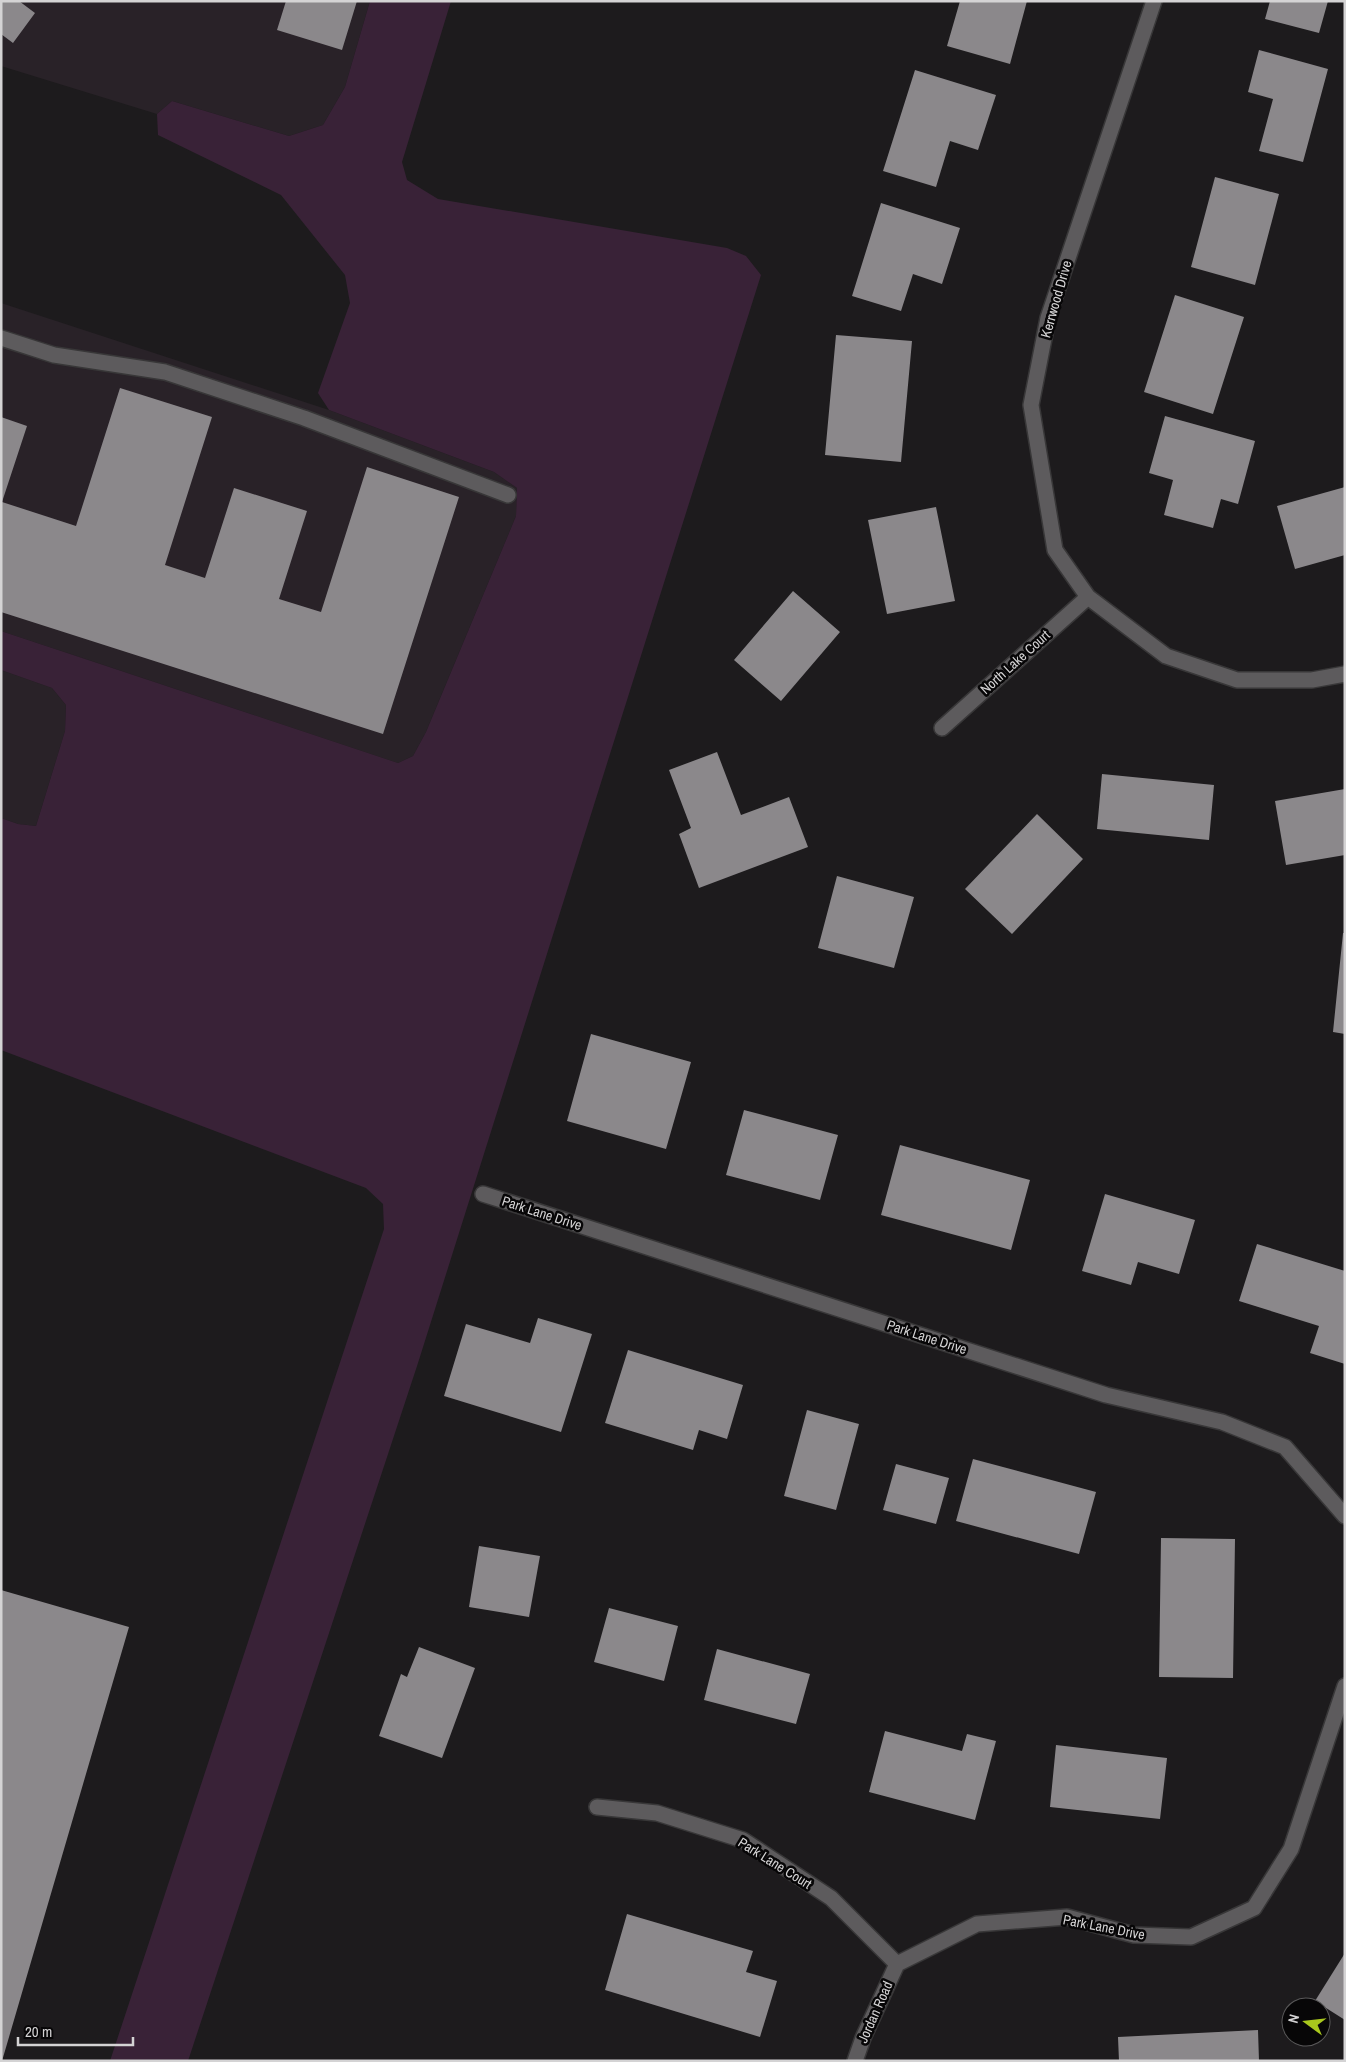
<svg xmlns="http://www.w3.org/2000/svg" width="1346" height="2062" viewBox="0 0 1346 2062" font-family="'Archivo Narrow',sans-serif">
  <rect width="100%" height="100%" fill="#1d1b1d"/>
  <!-- built -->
  <path fill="#292228" d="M1 1H370L345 87 323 125 289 136 172 101 157 114 1 66Z
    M1 303 329 410 494 472 517 488 516 516 426 732 413 756 398 763 1 631Z
    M1 670 52 688 66 705 65 731 36 826 18 824 1 818Z"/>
  <!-- green -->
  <path fill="#392237" d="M370 1H451L402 162 407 180 438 199 727 248 746 256 761 275 418 1363 188 2061H110L384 1229 383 1204 366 1188 1 1050V818L18 824 36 826 65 731 66 705 52 688 1 670V631L398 763 413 756 426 732 516 516 517 488 494 472 329 410 318 393 350 303 345 275 281 195 158 135 157 114 172 101 289 136 323 125 345 87Z"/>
  <!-- building -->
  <path fill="#8b888b" d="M1 1H19L35 13 13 43 1 34Z
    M286 1H357L342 50 277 30Z
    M960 1H1027L1010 64 947 46Z
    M1270 1H1328L1319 33 1265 19Z
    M1259 50 1328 69 1303 162 1259 151 1273 99 1248 92Z
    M915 70 996 95 978 150 950 141 936 187 883 171Z
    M1215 177 1279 194 1255 285 1191 267Z
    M881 203 960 228 942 284 913 274 901 311 852 296Z
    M1175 295 1244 317 1213 414 1144 392Z
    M836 335 912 341 901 462 825 455Z
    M120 388 212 417 165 565 205 578 234 488 307 511 279 599 321 612 367 467 459 497 383 734 1 612V417L27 426 2 502 76 526Z
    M1165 416 1255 441 1238 504 1221 499 1213 528 1164 515 1173 480 1149 473Z
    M1345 487V555L1295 569 1277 506Z
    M936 507 955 601 887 614 868 520Z
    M793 591 840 632 781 701 734 660Z
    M717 752 741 815 789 797 808 847 699 888 679 834 691 828 669 770Z
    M1102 774 1214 785 1209 840 1097 829Z
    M1345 789V855L1286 865 1275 801Z
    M1037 814 1083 859 1012 934 965 889Z
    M837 876 914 897 894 968 818 948Z
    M1343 933H1345V1034L1333 1032Z
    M591 1034 691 1062 666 1149 567 1121Z
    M744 1110 838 1135 820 1200 726 1175Z
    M900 1145 1030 1180 1011 1250 881 1215Z
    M1105 1194 1195 1220 1179 1274 1138 1262 1131 1285 1082 1271Z
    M1257 1244 1345 1271V1364L1310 1353 1319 1326 1239 1301Z
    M538 1318 592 1334 561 1432 444 1396 466 1324 530 1343Z
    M628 1350 743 1385 727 1439 699 1430 693 1450 605 1423Z
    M807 1410 859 1424 836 1510 784 1496Z
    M973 1459 1096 1492 1079 1554 956 1521Z
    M896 1464 949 1478 936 1524 883 1510Z
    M1161 1538 1235 1539 1233 1678 1159 1677Z
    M479 1546 540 1556 529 1617 469 1607Z
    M1 1590 129 1627 2 2061H1Z
    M609 1608 678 1626 664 1681 594 1662Z
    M419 1647 475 1668 442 1758 379 1736 401 1674 407 1677Z
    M717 1649 810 1674 796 1724 704 1700Z
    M885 1731 962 1751 967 1734 996 1741 975 1820 869 1792Z
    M1056 1745 1167 1758 1160 1819 1050 1807Z
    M627 1914 753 1951 746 1972 777 1981 760 2037 605 1990Z
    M1345 1953V2020L1315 2001Z
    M1258 2030 1259 2061H1119L1118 2037Z"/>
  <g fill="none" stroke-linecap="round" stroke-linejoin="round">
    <defs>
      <path id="lane" d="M1 338 54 355 165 372 304 418 508 495"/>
      <path id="street" d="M1154 1 1048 318 1031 405 1055 550 1088 597 1166 656 1237 680H1312L1345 674
        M942 728 1088 597
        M483 1194 1106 1395 1222 1422 1285 1447 1345 1516
        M597 1807 657 1813 743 1840 831 1898 897 1964
        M897 1964 977 1924 1067 1917 1134 1935 1191 1937 1254 1908 1291 1849 1345 1686
        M855 2061 863 2038 897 1964"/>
    </defs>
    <!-- lane casing -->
    <use href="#lane" stroke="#383738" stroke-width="18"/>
    <!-- street casing -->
    <use href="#street" stroke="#383738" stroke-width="18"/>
    <!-- lane -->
    <use href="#lane" stroke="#5d5b5d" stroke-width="15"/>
    <!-- street -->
    <use href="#street" stroke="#5d5b5d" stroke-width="15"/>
  </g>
  <g text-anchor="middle" stroke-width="5" stroke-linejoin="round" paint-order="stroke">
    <!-- street labels -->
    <g font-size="14" fill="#d4d3d4" stroke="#070607">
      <text transform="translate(1056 299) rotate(-74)" y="5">Kerrwood Drive</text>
      <text transform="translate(1015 662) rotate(-42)" y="5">North Lake Court</text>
      <text transform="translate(542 1213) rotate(18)" y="5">Park Lane Drive</text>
      <text transform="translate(927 1337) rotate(18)" y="5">Park Lane Drive</text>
      <text transform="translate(775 1863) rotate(32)" y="5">Park Lane Court</text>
      <text transform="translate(1104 1927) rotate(11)" y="5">Park Lane Drive</text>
      <text transform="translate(875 2012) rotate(-66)" y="5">Jordan Road</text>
    </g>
  </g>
  <!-- border -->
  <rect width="1346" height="2062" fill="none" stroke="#d4d3d4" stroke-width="5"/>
  <!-- north arrow -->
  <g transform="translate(1306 2022) rotate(285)"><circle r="24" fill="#070607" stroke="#595859"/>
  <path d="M0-4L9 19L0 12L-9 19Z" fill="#a8c71d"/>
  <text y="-8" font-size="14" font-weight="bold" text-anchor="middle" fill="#d4d3d4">N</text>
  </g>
  <!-- scale -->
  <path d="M18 2037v8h115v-8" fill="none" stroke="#d4d3d4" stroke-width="2.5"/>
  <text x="25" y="2037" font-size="15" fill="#d4d3d4" stroke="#070607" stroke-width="4" paint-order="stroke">20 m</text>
</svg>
